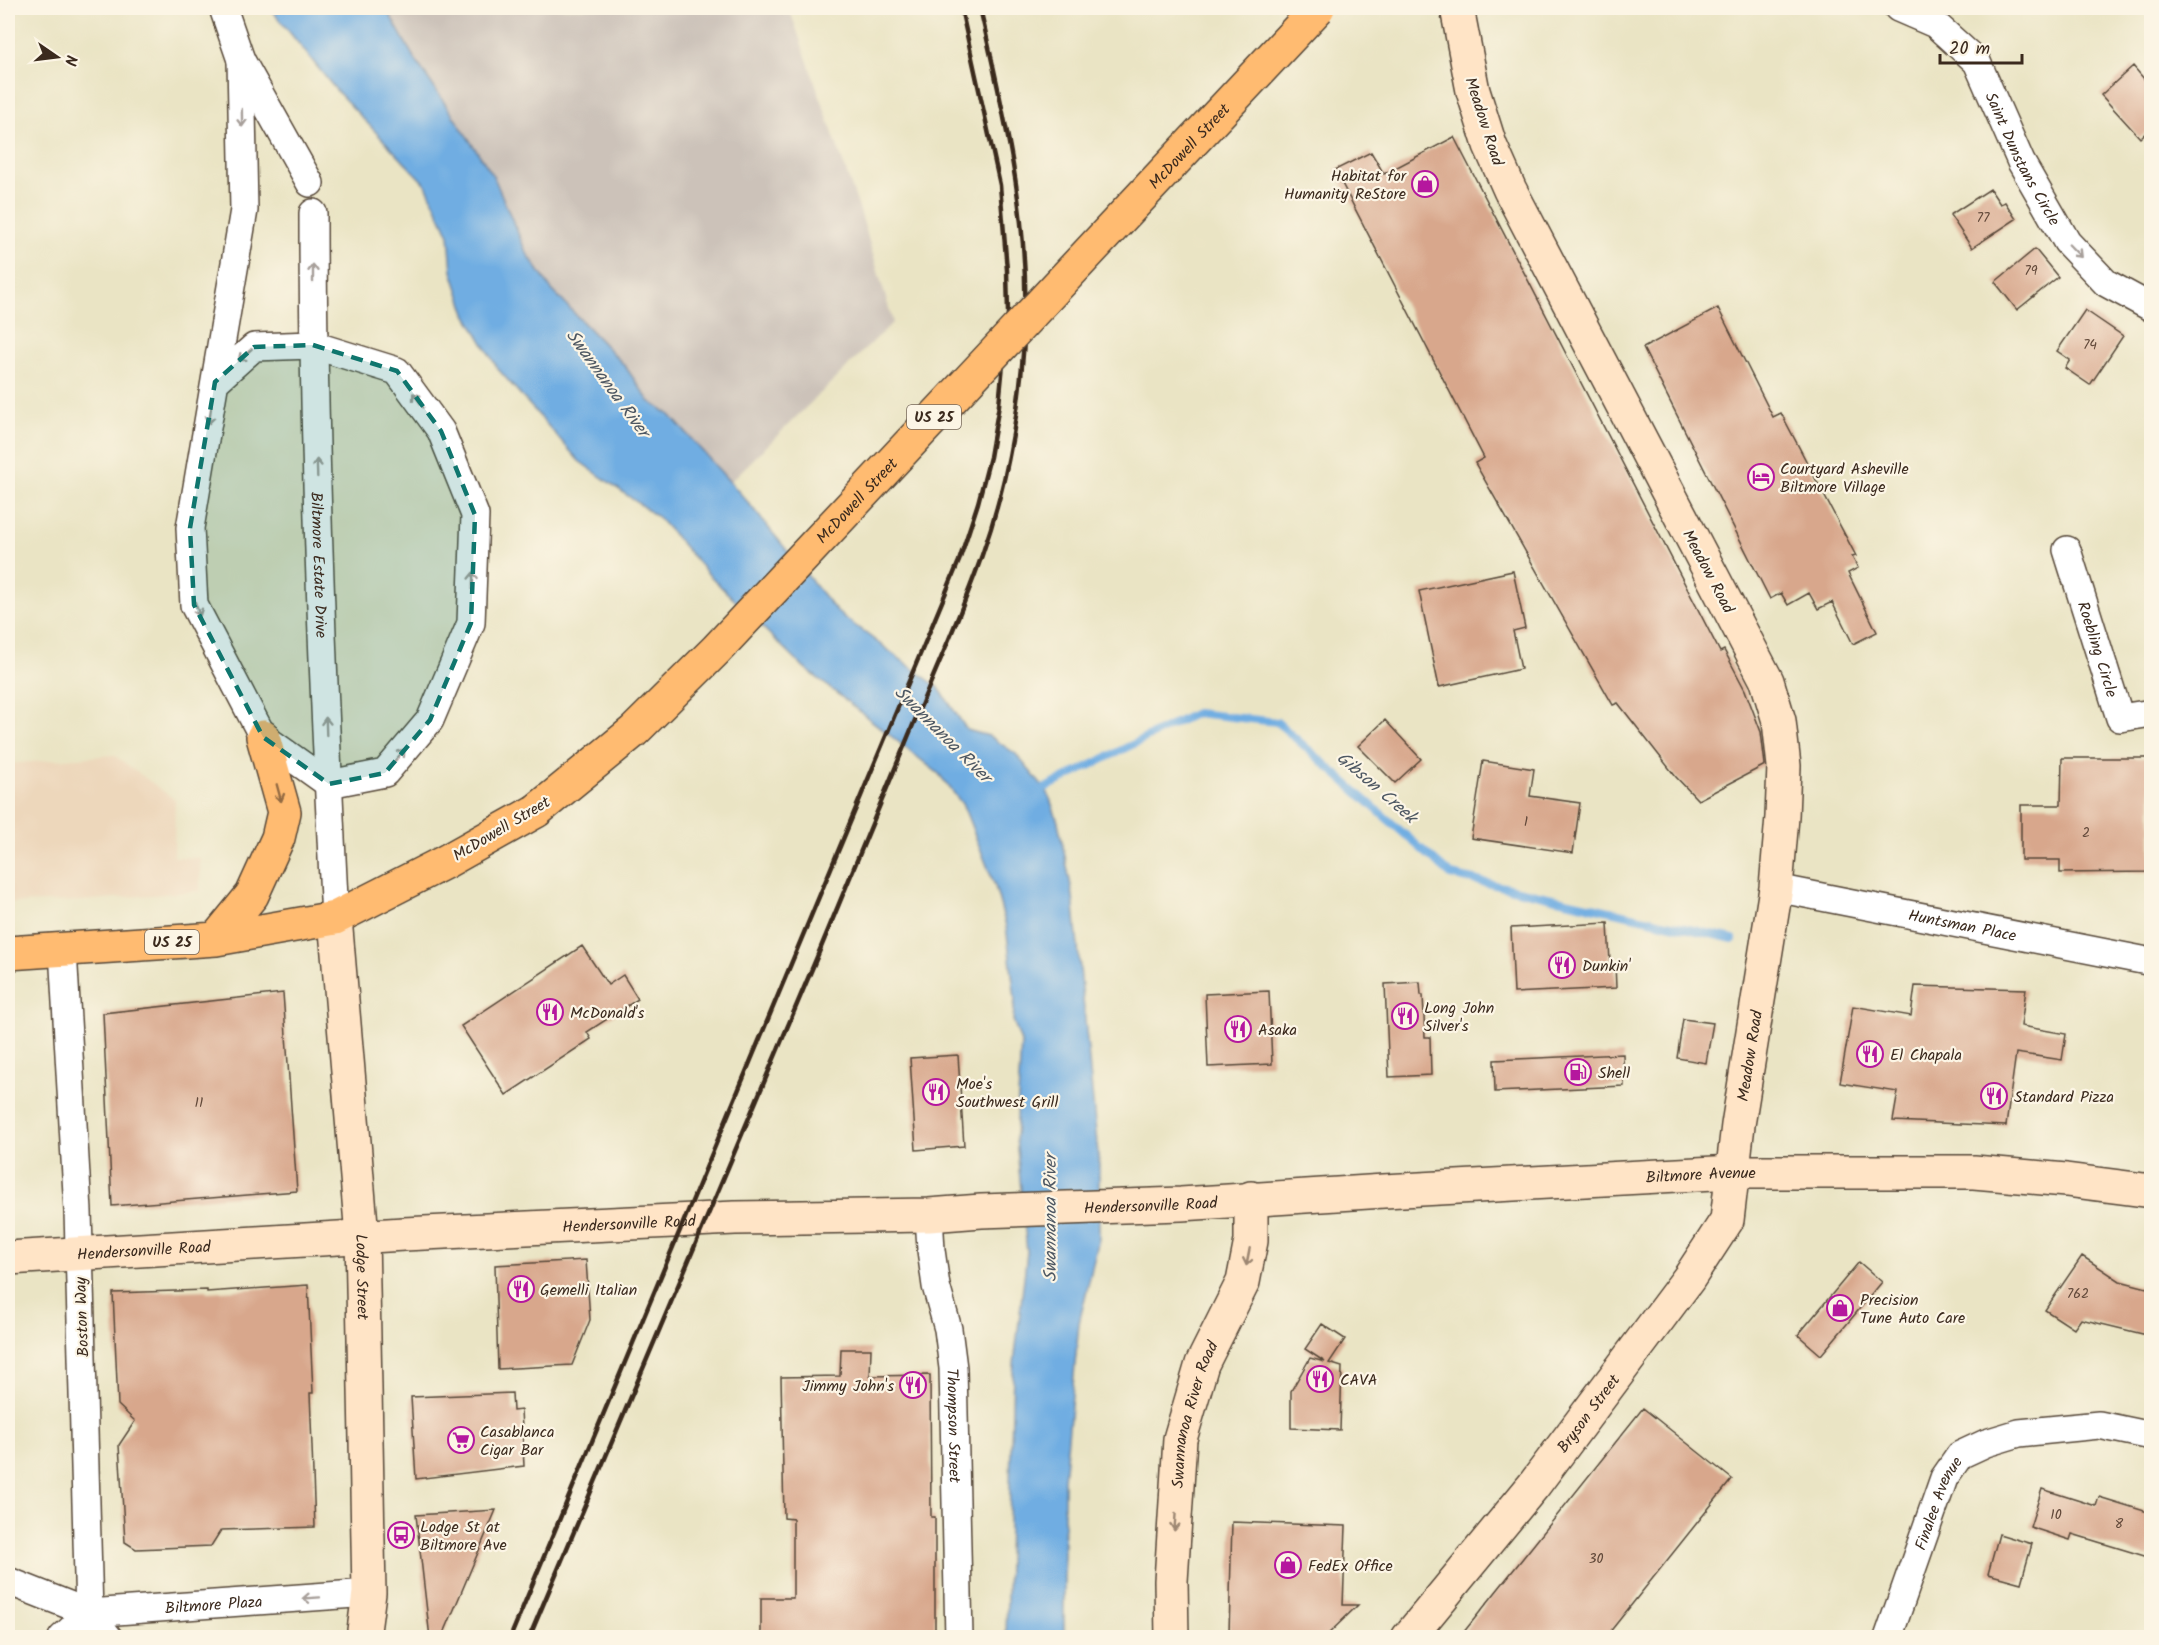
<svg xmlns="http://www.w3.org/2000/svg" width="2159" height="1645" viewBox="0 0 2159 1645" font-family="Kalam,sans-serif">
  <rect width="100%" height="100%" fill="#fcf5e5"/>
  <filter id="ink" filterUnits="userSpaceOnUse"><feTurbulence type="fractalNoise" baseFrequency=".0167" numOctaves="2"/><feDisplacementMap in="SourceGraphic" scale="12" xChannelSelector="R" yChannelSelector="G"/><feConvolveMatrix kernelMatrix="1 2 1 2 8 2 1 2 1" color-interpolation-filters="sRGB"/></filter>
  <filter id="wash" filterUnits="userSpaceOnUse"><feTurbulence type="fractalNoise" baseFrequency=".008" numOctaves="4" result="noise"/><feDisplacementMap in="SourceGraphic" scale="24" xChannelSelector="R" yChannelSelector="G"/><feGaussianBlur stdDeviation="1.35" result="paint"/><feColorMatrix in="noise" values="0 0 0 0 0 0 0 0 0 0 0 0 0 0 0 0 0 1.4 0 .05"/><feComposite in="paint" operator="in"/></filter>
  <g filter="url(#wash)">
    <rect width="100%" height="100%" fill="#eae4c4"/>
    <!-- built -->
    <path fill="#edd7bb" d="M114 755 175 800 174 857 200 858V891L80 901 8 903V764Z"/>
    <!-- industrial -->
    <path fill="#ccc2b9" d="M386 8H789L860 211 893 322 730 482 670 415 649 401 625 366 551 289 526 252 493 175 413 56Z"/>
    <!-- water -->
    <path fill="#70ade2" stroke="#566c80" stroke-width="1.5" d="M270 8H386L413 56 493 175 526 252 551 289 625 366 649 401 670 415 746 500 837 612 939 688 967 730 989 736 1016 754 1048 793 1058 822 1073 896 1099 1164V1239L1079 1323 1064 1480V1637H1006L1013 1373 1027 1252 1016 1138 1021 1042 1013 1020 1015 999 1006 926 995 886 963 805 939 774 801 665 711 577 659 518 579 461 498 369 466 314 452 271 449 235 426 185 336 90Z"/>
    <g fill="none" stroke-linecap="round" stroke-linejoin="round">
      <!-- stream -->
      <path stroke="#70ade2" stroke-width="8" d="M1035 793 1196 713 1277 722 1451 875 1733 939"/>
    </g>
    <g id="blocks">
      <!-- building -->
      <path fill="#d8a78c" d="M2133 66 2151 87V128L2140 138 2101 95Z
        M1454 137 1720 652 1724 650 1745 690 1761 732 1765 765 1698 800 1676 777 1618 703 1613 705 1475 463 1484 458 1335 170 1371 152 1384 174Z
        M1990 189 2000 204 2005 202 2016 219 1972 248 1950 215Z
        M2035 249 2058 277 2017 310 1995 282Z
        M1718 308 1773 417 1781 413 1856 556 1852 557 1858 568 1848 573 1877 632 1853 644 1832 602 1818 609 1809 593 1788 605 1781 593 1770 599 1643 348Z
        M2085 310 2123 336 2090 385 2065 368 2070 360 2057 351Z
        M1513 571 1525 628 1513 631 1521 669 1439 687 1419 591Z
        M1385 720 1421 759 1395 783 1358 746Z
        M2062 758H2151V872L2060 873V860H2021V805H2061Z
        M1483 761 1534 769 1530 796 1580 803 1573 853 1471 838Z
        M1608 923 1610 963H1615L1616 988 1514 993 1511 928Z
        M582 946 608 985 623 975 638 999 587 1032 591 1039 506 1095 461 1026Z
        M1420 982 1421 995H1423L1425 1037H1430L1431 1075 1389 1077 1385 984Z
        M1915 986 2026 989 2021 1026 2066 1034 2062 1060 2016 1053 2006 1126 1893 1121 1898 1092 1840 1083 1853 1006 1911 1016Z
        M1269 991 1272 1064 1208 1067 1205 994Z
        M283 993 297 1191 112 1206 103 1013Z
        M1683 1019 1713 1023 1706 1063 1677 1058Z
        M1623 1054 1624 1086 1495 1092 1494 1060Z
        M958 1055 964 1146 916 1150 910 1058Z
        M2082 1256 2120 1281 2151 1289V1336L2081 1319 2074 1329 2045 1310Z
        M586 1260 590 1320 572 1365 498 1369 495 1265Z
        M1859 1262 1882 1282 1821 1355 1798 1335Z
        M308 1285 313 1393H310L315 1527 221 1530 211 1546 136 1549 125 1542 119 1445 135 1421 118 1405 113 1293 207 1290V1292Z
        M1322 1324 1345 1339 1329 1363 1342 1367 1340 1430 1291 1428V1391L1310 1358 1325 1362 1305 1349Z
        M841 1349H871L870 1376 930 1375 931 1517H935V1638H761V1598H793V1519L784 1518 781 1377 840 1376Z
        M512 1393 513 1411 521 1410 524 1466 416 1479 411 1397Z
        M1643 1408 1732 1479 1605 1638H1459Z
        M2042 1489 2096 1506 2099 1497 2151 1513V1558L2072 1534 2070 1540 2030 1527Z
        M496 1510 442 1638H430L416 1515Z
        M1232 1522 1346 1526 1343 1605H1358L1324 1638 1229 1633Z
        M1999 1534 2032 1544 2021 1583 1988 1574Z"/>
    </g>
  </g>
  <g filter="url(#ink)">
    <use href="#blocks" fill-opacity="0" stroke="#554637" stroke-width="1.5"/>
    <g fill="none" stroke-linecap="round" stroke-linejoin="round">
      <defs>
        <g id="minor">
          <path d="M223 8 241 60 310 183"/>
          <path id="s1" d="M1898 8 1935 24 1977 62 2021 162 2067 242 2106 283 2152 308"/>
          <path id="s2" d="M313 213C313 448 323 683 335 918"/>
          <path d="M215 382 254 347 313 345 397 371 441 431 475 515 471 623 430 720 385 773 329 784 263 737 194 605 190 528 244 210 241 60"/>
          <path id="s3" d="M2067 550 2120 718 2152 713"/>
          <path id="s4" d="M1776 888 2152 962"/>
          <path id="s5" d="M929 1215 931 1250 936 1286 948 1329 953 1368 959 1638"/>
          <path id="s6" d="M8 1581 89 1613 369 1593"/>
          <path d="M89 1613 109 1638"/>
          <path d="M62 1638 89 1613 78 1211 63 950"/>
          <path id="s7" d="M1888 1638 1944 1478 1960 1455 1986 1443 2019 1433 2099 1425 2152 1436"/>
        </g>
        <g id="secondary">
          <path id="s8" d="M335 918 362 1236 369 1593 363 1638"/>
          <path id="s9" d="M8 1258 404 1234 735 1218 929 1215 981 1211 1181 1204 1384 1191 1733 1172H1974L2066 1180 2152 1191"/>
          <path id="s10" d="M1172 1638 1171 1581 1180 1439 1202 1364 1243 1282 1251 1241V1198"/>
          <path id="s11" d="M1408 1638 1534 1485 1689 1278 1727 1220 1738 1125 1776 888 1782 817 1784 766 1779 721 1767 681 1510 190 1490 145 1473 91 1457 8"/>
        </g>
        <path id="primary" d="M216 939 252 895 278 838 284 812 263 737
          M8 953 216 939 335 918 445 862 536 811"/>
      </defs>
      <!-- minor casing -->
      <use href="#minor" stroke="#554637" stroke-width="30"/>
      <!-- secondary casing -->
      <use href="#secondary" stroke="#554637" stroke-width="36"/>
      <!-- primary casing -->
      <use href="#primary" stroke="#554637" stroke-width="36"/>
      <!-- minor -->
      <use href="#minor" stroke="#fff" stroke-width="27"/>
      <!-- secondary -->
      <use href="#secondary" stroke="#ffe4c6" stroke-width="33"/>
      <!-- primary -->
      <use href="#primary" stroke="#ffbb71" stroke-width="33"/>
      <!-- rail -->
      <path stroke="#3b2a1e" stroke-width="4.5" d="M510 1638 959 561 978 503 990 457 999 405 1008 313 1007 270 1000 185 961 8
        M529 1638C627 1411 720 1183 817 957 852 874 886 791 920 708 941 657 964 607 982 555 1006 488 1019 413 1024 342 1032 229 1005 117 980 8"/>
      <defs>
        <g id="primary-bridge">
          <path id="s12" d="M536 811 634 731 716 650 1318 8"/>
        </g>
      </defs>
      <!-- primary-bridge casing -->
      <use href="#primary-bridge" stroke="#554637" stroke-width="36" stroke-linecap="butt"/>
      <!-- primary-bridge -->
      <use href="#primary-bridge" stroke="#ffbb71" stroke-width="33"/>
    </g>
    <!-- one-way arrows -->
    <defs><path id="oneway-shaft" d="M-6 0H5M1.5-3L5.5 0L1.5 3" fill="none" stroke-width="1.6" stroke-linecap="round" stroke-linejoin="round" transform="scale(1.5)"/></defs>
    <g stroke="#a79f9a">
      <use href="#oneway-shaft" transform="translate(242 118) rotate(89)"/>
      <use href="#oneway-shaft" transform="translate(2075 251) rotate(46)"/>
      <use href="#oneway-shaft" transform="translate(313 273) rotate(-90)"/>
      <use href="#oneway-shaft" transform="translate(245 355) rotate(138)"/>
      <use href="#oneway-shaft" transform="translate(418 400) rotate(-126)"/>
      <use href="#oneway-shaft" transform="translate(210 415) rotate(98)"/>
      <use href="#oneway-shaft" transform="translate(317 468) rotate(-92)"/>
      <use href="#oneway-shaft" transform="translate(473 581) rotate(-88)"/>
      <use href="#oneway-shaft" transform="translate(197 608) rotate(71)"/>
      <use href="#oneway-shaft" transform="translate(326 726) rotate(-92)"/>
      <use href="#oneway-shaft" transform="translate(399 756) rotate(-50)"/>
      <use href="#oneway-shaft" transform="translate(311 1598) rotate(176)"/>
    </g>
    <use stroke="#936b43" href="#oneway-shaft" transform="translate(279 793) rotate(75)"/>
    <g stroke="#9d8772">
      <use href="#oneway-shaft" transform="translate(1248 1257) rotate(101)"/>
      <use href="#oneway-shaft" transform="translate(1175 1522) rotate(94)"/>
    </g>
  </g>
  <!-- marked area -->
  <path fill="#0f766e" fill-opacity="0.2" stroke="#0f766e" stroke-width="4.5" stroke-dasharray="12 8" stroke-linejoin="round" d="M313 345 397 371 441 431 475 515 471 623 430 720 385 773 329 784 263 737 194 605 190 528 215 382 254 347Z"/>
  <!-- icons -->
  <defs>
    <symbol id="shop-ring" viewBox="-11 -11 22 22"><circle r="9.5" fill="#fcf5e5" stroke="#b5179e" stroke-width="1.5"/><path d="M-5-2.5h2.3a2.7 3.5 0 0 1 5.4 0H5L5.5 6h-11ZM-1.5-2.5h3a1.5 2.3 0 0 0-3 0Z" fill="#b5179e"/></symbol>
    <symbol id="hotel-ring" viewBox="-11 -11 22 22"><circle r="9.5" fill="#fcf5e5" stroke="#b5179e" stroke-width="1.5"/><path d="M-6-4.5h1.5V1H6V5H4.5V3h-9V5H-6ZM-4 0a1.8 1.8 0 1 1 3.6 0ZM.5 0V-2.5h3Q6-2.5 6 0Z" fill="#b5179e"/></symbol>
    <symbol id="restaurant-ring" viewBox="-11 -11 22 22"><circle r="9.5" fill="#fcf5e5" stroke="#b5179e" stroke-width="1.5"/><path d="M-5-6h1v4h1v-4h1v4h1v-4h1v5L-1.5 .5V6h-2V.5L-5-1ZM5-6V6H3V1.5H1.5Q1.5-4 5-6Z" fill="#b5179e"/></symbol>
    <symbol id="fuel-ring" viewBox="-11 -11 22 22"><circle r="9.5" fill="#fcf5e5" stroke="#b5179e" stroke-width="1.5"/><path d="M-5.5-6h7V0h2V4h1.3V-2.5L3-4.5l.8-.8L6-3V5H2.5V1h-1V6h-7ZM-4.2-4.7v3.2H.2V-4.7Z" fill="#b5179e"/></symbol>
    <symbol id="supermarket-ring" viewBox="-11 -11 22 22"><circle r="9.5" fill="#fcf5e5" stroke="#b5179e" stroke-width="1.5"/><path d="M-6-5.5h2.5l.6 2H6L4.5 2H-2.5L-4.4-4H-6ZM-1.5 3.2a1.3 1.3 0 1 0 .1 0ZM3 3.2a1.3 1.3 0 1 0 .1 0Z" fill="#b5179e"/></symbol>
    <symbol id="bus-ring" viewBox="-11 -11 22 22"><circle r="9.5" fill="#fcf5e5" stroke="#b5179e" stroke-width="1.5"/><path d="M-5-6H5V4H4V6H2V4H-2V6H-4V4H-5ZM-3.5-4V0h7V-4ZM-3.5 1.2v1.5H-2V1.2ZM2 1.2v1.5H3.5V1.2Z" fill="#b5179e"/></symbol>
  </defs>
  <g fill-rule="evenodd">
    <use href="#shop-ring" x="1410" y="169" width="30" height="30"/>
    <use href="#hotel-ring" x="1746" y="462" width="30" height="30"/>
    <use href="#restaurant-ring" x="1547" y="950" width="30" height="30"/>
    <use href="#restaurant-ring" x="535" y="997" width="30" height="30"/>
    <use href="#restaurant-ring" x="1390" y="1001" width="30" height="30"/>
    <use href="#restaurant-ring" x="1223" y="1014" width="30" height="30"/>
    <use href="#restaurant-ring" x="1855" y="1039" width="30" height="30"/>
    <use href="#fuel-ring" x="1563" y="1057" width="30" height="30"/>
    <use href="#restaurant-ring" x="921" y="1077" width="30" height="30"/>
    <use href="#restaurant-ring" x="1979" y="1081" width="30" height="30"/>
    <use href="#restaurant-ring" x="506" y="1274" width="30" height="30"/>
    <use href="#shop-ring" x="1825" y="1293" width="30" height="30"/>
    <use href="#restaurant-ring" x="1305" y="1364" width="30" height="30"/>
    <use href="#restaurant-ring" x="898" y="1370" width="30" height="30"/>
    <use href="#supermarket-ring" x="446" y="1425" width="30" height="30"/>
    <use href="#bus-ring" x="386" y="1520" width="30" height="30"/>
    <use href="#shop-ring" x="1273" y="1550" width="30" height="30"/>
  </g>
  <g text-anchor="middle" stroke-width="4.5" stroke-linejoin="round" paint-order="stroke">
    <!-- number labels -->
    <g font-size="14" fill="#62493a">
      <text x="1983" y="222">77</text>
      <text x="2031" y="275">79</text>
      <text x="2090" y="349">74</text>
      <text x="1526" y="826">1</text>
      <text x="2086" y="837">2</text>
      <text x="199" y="1107">11</text>
      <text x="2078" y="1298">762</text>
      <text x="2056" y="1519">10</text>
      <text x="2119" y="1528">8</text>
      <text x="1596" y="1563">30</text>
    </g>
    <!-- shield labels -->
    <g fill="#fcf5e5" stroke="#75675a" stroke-width="1.5">
      <rect x="907" y="405" width="54" height="24" rx="4.5"/>
      <rect x="145" y="930" width="54" height="24" rx="4.5"/>
    </g>
    <g font-size="15" font-weight="bold" fill="#3b2a1e">
      <text x="934" y="422">US 25</text>
      <text x="172" y="947">US 25</text>
    </g>
    <!-- street labels -->
    <g font-size="16" fill="#3b2a1e" stroke="#fcf5e5">
      <text transform="translate(1485 121) rotate(72)" y="6">Meadow Road</text>
      <text dy="6" stroke="none"><textPath href="#s12" startOffset="933">McDowell Street</textPath></text>
      <text dy="6" stroke="none"><textPath href="#s1" startOffset="204">Saint Dunstans Circle</textPath></text>
      <text dy="6" stroke="none"><textPath href="#s12" startOffset="447">McDowell Street</textPath></text>
      <text dy="6" stroke="none"><textPath href="#s2" startOffset="352">Biltmore Estate Drive</textPath></text>
      <text transform="translate(1709 571) rotate(62)" y="6">Meadow Road</text>
      <text dy="6" stroke="none"><textPath href="#s3" startOffset="104">Roebling Circle</textPath></text>
      <text transform="translate(501 828) rotate(-31)" y="6">McDowell Street</text>
      <text dy="6" stroke="none"><textPath href="#s4" startOffset="190">Huntsman Place</textPath></text>
      <text dy="6" stroke="none"><textPath href="#s11" startOffset="692">Meadow Road</textPath></text>
      <text dy="6" stroke="none"><textPath href="#s9" startOffset="1695">Biltmore Avenue</textPath></text>
      <text dy="6" stroke="none"><textPath href="#s9" startOffset="1144">Hendersonville Road</textPath></text>
      <text dy="6" stroke="none"><textPath href="#s9" startOffset="622">Hendersonville Road</textPath></text>
      <text dy="6" stroke="none"><textPath href="#s9" startOffset="136">Hendersonville Road</textPath></text>
      <text dy="6" stroke="none"><textPath href="#s8" startOffset="360">Lodge Street</textPath></text>
      <text transform="translate(81 1317) rotate(-92)" y="6">Boston Way</text>
      <text dy="6" stroke="none"><textPath href="#s11" startOffset="288">Bryson Street</textPath></text>
      <text dy="6" stroke="none"><textPath href="#s10" startOffset="226">Swannanoa River Road</textPath></text>
      <text dy="6" stroke="none"><textPath href="#s5" startOffset="213">Thompson Street</textPath></text>
      <text dy="6" stroke="none"><textPath href="#s7" startOffset="144">Finalee Avenue</textPath></text>
      <text dy="6" stroke="none"><textPath href="#s6" startOffset="212">Biltmore Plaza</textPath></text>
    </g>
    <!-- poi labels -->
    <g font-size="16" fill="#3b2a1e" stroke="#fcf5e5" text-anchor="start">
      <text x="1406" y="181" text-anchor="end">Habitat for<tspan x="1406" dy="18">Humanity ReStore</tspan></text>
      <text x="1780" y="474">Courtyard Asheville<tspan x="1780" dy="18">Biltmore Village</tspan></text>
      <text x="1582" y="971">Dunkin'</text>
      <text x="1424" y="1013">Long John<tspan x="1424" dy="18">Silver's</tspan></text>
      <text x="570" y="1018">McDonald's</text>
      <text x="1258" y="1035">Asaka</text>
      <text x="1890" y="1060">El Chapala</text>
      <text x="1598" y="1078">Shell</text>
      <text x="956" y="1089">Moe's<tspan x="956" dy="18">Southwest Grill</tspan></text>
      <text x="2014" y="1102">Standard Pizza</text>
      <text x="540" y="1295">Gemelli Italian</text>
      <text x="1860" y="1305">Precision<tspan x="1860" dy="18">Tune Auto Care</tspan></text>
      <text x="1340" y="1385">CAVA</text>
      <text x="894" y="1391" text-anchor="end">Jimmy John's</text>
      <text x="480" y="1437">Casablanca<tspan x="480" dy="18">Cigar Bar</tspan></text>
      <text x="420" y="1532">Lodge St at<tspan x="420" dy="18">Biltmore Ave</tspan></text>
      <text x="1308" y="1571">FedEx Office</text>
    </g>
    <!-- water labels -->
    <g font-size="18" font-style="italic" fill="#4e5863" stroke="#fcf5e5">
      <text transform="translate(608 383) rotate(54)" y="6">Swannanoa River</text>
      <text transform="translate(943 734) rotate(45)" y="6">Swannanoa River</text>
      <text transform="translate(1377 787) rotate(41)" y="6">Gibson Creek</text>
      <text transform="translate(1050 1218) rotate(-90)" y="6">Swannanoa River</text>
    </g>
  </g>
  <!-- margin -->
  <rect width="2159" height="1645" fill="none" stroke="#fcf5e5" stroke-width="30"/>
  <!-- north arrow -->
  <g transform="translate(57 57) rotate(104)" stroke="#fcf5e5" stroke-width="4.5" paint-order="stroke">
  <path d="M0-4.5L10 22L0 15L-10 22Z" fill="#3b2a1e"/>
  <text y="-9" font-size="16" font-weight="bold" text-anchor="middle" fill="#3b2a1e">N</text>
  </g>
  <!-- scale -->
  <path d="M1940 54v9h82v-9" fill="none" stroke="#3b2a1e" stroke-width="3"/>
  <text x="1949" y="54" font-size="18" fill="#3b2a1e" stroke="#fcf5e5" stroke-width="4.5" paint-order="stroke">20 m</text>
</svg>
